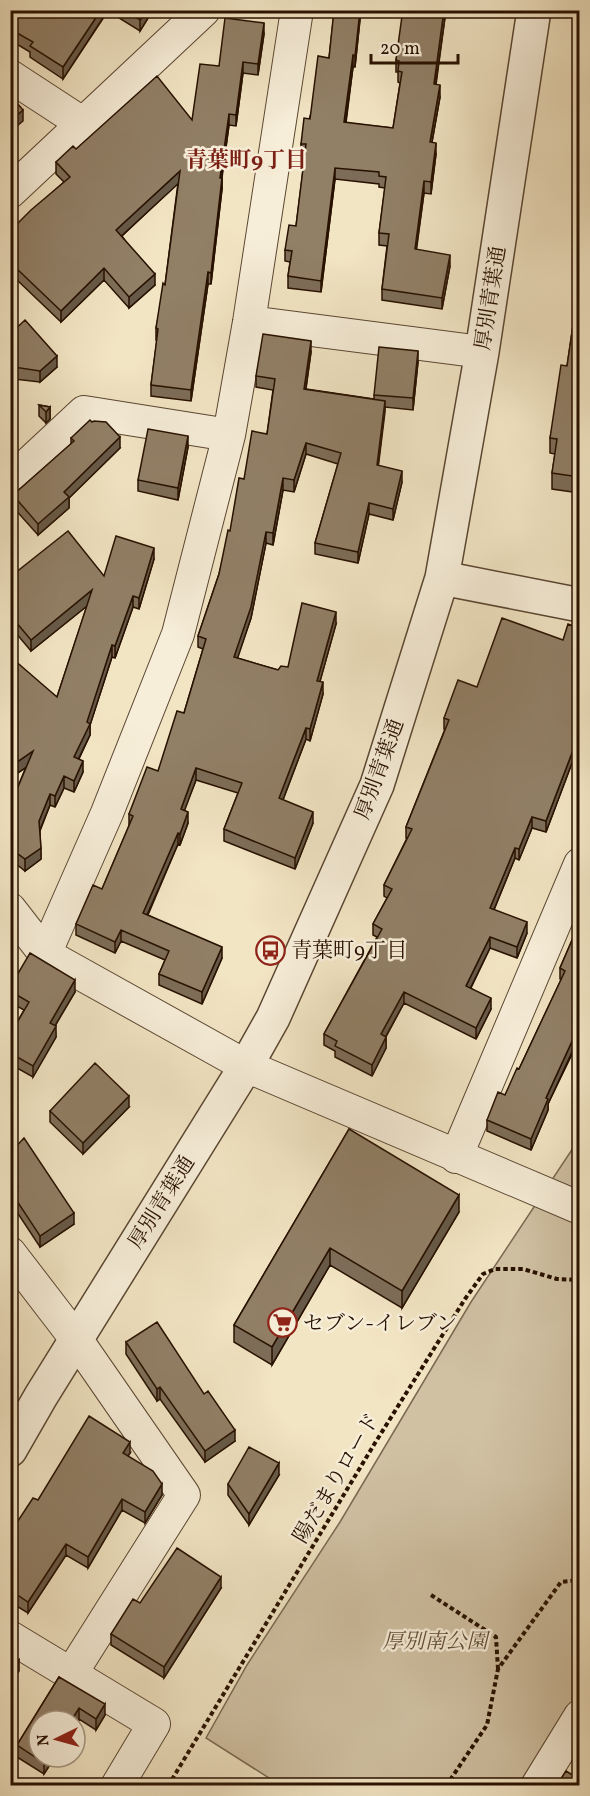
<svg xmlns="http://www.w3.org/2000/svg" width="590" height="1796" viewBox="0 0 590 1796" font-family="Vollkorn,'Noto Serif JP',serif">
  <rect width="100%" height="100%" fill="#f2e5c4"/>
  <filter id="stains"><feTurbulence type="fractalNoise" baseFrequency=".00333" numOctaves="4"/><feColorMatrix values="0 0 0 0 .2 0 0 0 0 .09 0 0 0 0 .02 0 0 0 .5 -.17"/></filter>
  <radialGradient id="worn" r=".72"><stop offset=".6" stop-color="#630" stop-opacity="0"/><stop offset="1" stop-color="#630" stop-opacity=".3"/></radialGradient>
  <!-- green -->
  <path fill="#d0c1a3" stroke="#7c6952" stroke-width="1.5" d="M579 1139V1716L537 1785H280L206 1738 247 1665 340 1522 471 1302Z"/>
  <g fill="none" stroke-linecap="round" stroke-linejoin="round">
    <defs>
      <path id="minor" d="M10 76 82 123
        M10 192 204 10
        M249 322 482 352
        M10 481 84 412 229 435
        M10 909 45 954 246 1066 580 1208
        M45 954 107 813 178 634 229 435 249 322 297 10
        M456 1157 580 864
        M10 1253 76 1339 184 1495 71 1674
        M10 1637 154 1724 117 1786
        M537 1786 580 1716"/>
      <path id="tertiary" d="M442 578 580 605
        M10 1450 41 1396 246 1066 273 1018 377 785 442 578 482 352 534 10"/>
    </defs>
    <!-- minor casing -->
    <use href="#minor" stroke="#5a4631" stroke-width="34"/>
    <!-- tertiary casing -->
    <use href="#tertiary" stroke="#5a4631" stroke-width="36"/>
    <!-- path -->
    <path stroke="#281100" stroke-width="4" stroke-dasharray="4.5 3" stroke-linecap="butt" d="M580 1510 576 1523 580 1539
      M431 1595 496 1637 498 1669
      M168 1786 375 1443 465 1299 483 1274 495 1269H523L557 1279 580 1280
      M446 1786 487 1725 498 1669 561 1582 580 1580"/>
    <!-- minor -->
    <use href="#minor" stroke="#f7eed9" stroke-width="32"/>
    <!-- tertiary -->
    <use href="#tertiary" stroke="#f7eed9" stroke-width="33"/>
  </g>
  <!-- wall -->
  <path fill="#7d6d58" stroke="#281100" stroke-width="1.5" d="M10 10H153L140 31 108 11 63 79 30 57V52L10 40Z
    M315 10H361L355 67H353L346 123 393 128 400 83 398 82V72H396V60L406 10H446L436 85 440 97 432 142 436 154 431 194 424 193 416 250 450 266 442 309 382 300V289L387 246 379 245V233L385 188 379 187V184L335 179 321 292 288 288V276L290 262 285 261V250L296 226 305 155H301V144L329 58 334 13Z
    M264 34 258 75 243 73 236 126 229 125 222 178V189L211 284H208L191 401 151 396V385L157 340H156V328L165 285 178 183 122 236 155 285 129 308 104 280 61 322 16 279 10 284V231L64 182 56 174V162L76 149 192 120 219 66Z
    M579 284V493L552 489V473L555 454 550 453V438L567 366Z
    M10 334 57 367 40 382 14 379 10 394Z
    M311 352 306 389 374 399V395L418 362 413 410 385 407 378 466 402 482 393 520 369 514 358 563 315 554V543L338 464 306 454 294 492 283 490 273 545 266 543 251 618 237 658 278 670 288 667 336 624 320 681 323 694 310 741 306 739 283 800 313 823 295 869 224 841V829L238 793 196 780 184 810 188 823 180 845 178 844 148 915 222 958 202 1004 159 985V974L165 960 121 941 115 953 76 935V924L102 889 129 826V814L158 771 184 713 203 649 198 647V636L219 574 244 479 267 434 273 390 256 387V376Z
    M39 405 50 407V419L46 423 39 416Z
    M71 438 120 448 69 498V508L38 535 13 507V495L71 444Z
    M188 447 178 500 138 491V480Z
    M154 559 139 609 133 607 115 658 112 657 90 725V735L79 759 83 772 74 792 64 788 55 807 50 805 40 831 41 859 25 871 10 859V806L26 767 10 778V662L57 697 87 606 31 651 10 626V568L15 573 104 576Z
    M579 628V757L575 755 546 832 532 828 519 860 515 858 494 910 527 933 517 958 490 948 471 988 491 1009 476 1039 404 1003 386 1037V1048L372 1076 335 1057V1051L324 1045V1034L377 937 373 935V924L387 898 384 896V885L407 838H406V827L445 729H444V718L477 687 563 640Z
    M579 924 576 1046 548 1104V1110L531 1150 487 1131V1120L505 1095 519 1069 561 980 560 979V968Z
    M10 987 75 992 55 1026 56 1037 33 1077 10 1064V1035L24 1010 10 1002Z
    M129 1107 83 1154 50 1122V1111Z
    M349 1129 459 1212 402 1308 330 1265 272 1365 234 1342V1325Z
    M10 1153 74 1224 40 1247 11 1203V1192L13 1191 10 1188Z
    M126 1342 235 1441 205 1462 160 1399 157 1401 126 1354Z
    M130 1453 128 1456 162 1495 145 1523 122 1510 88 1568 66 1555 28 1613 10 1602V1533L38 1500Z
    M279 1475 249 1525 228 1495V1484Z
    M221 1588 164 1678 111 1645V1634L140 1603Z
    M59 1677 105 1715 96 1730 79 1719 44 1774 17 1757V1745Z"/>
  <!-- shaded-wall -->
  <path fill="#665947" stroke="#281100" stroke-width="1.5" d="M101 10H108L63 79V67Z
    M146 10H153L140 31V20Z
    M360 10H361L355 67V56Z
    M444 10H446L434 96V84Z
    M264 23V34L258 75V64Z
    M353 55V67L344 134V122Z
    M243 62V73L236 126V115Z
    M440 85V97L430 153V142Z
    M23 110V121L10 132V121Z
    M229 114V125L220 189V178Z
    M436 143V154L431 194V182Z
    M335 168V179L321 292V281Z
    M180 171V182L116 241V230Z
    M222 178V189L211 284V273Z
    M424 181V193L415 261V249Z
    M450 255V266L442 309V298Z
    M16 268V279L10 284V273Z
    M104 268V280L61 322V311Z
    M208 272V284L191 401V390Z
    M155 274V285L129 308V297Z
    M311 341V352L304 401V389Z
    M418 351V362L413 410V398Z
    M57 356V367L40 382V371Z
    M14 367V379L10 394V382Z
    M385 401V412L377 477V465Z
    M50 407V419L46 423V412Z
    M188 436V447L178 500V488Z
    M120 437V448L69 498V508L38 535V524L64 492Z
    M306 443V454L294 492V480Z
    M402 471V482L393 520V509Z
    M283 478V490L273 545V533Z
    M369 503V514L358 563V552Z
    M266 532V543L251 618 234 669V657Z
    M154 548V559L139 609V598Z
    M92 590V602L31 651V640Z
    M133 596V607L115 658V646Z
    M336 612V624L317 692V681Z
    M112 645V657L90 725V735L74 768V757Z
    M323 682V694L310 741V729Z
    M306 728V739L279 810V798Z
    M575 745V755L546 832V821Z
    M33 751V763L10 778V767Z
    M83 761V772L74 792V781Z
    M196 768V780L181 820V809Z
    M64 776V788L55 807V796Z
    M50 794V805L39 832V821Z
    M188 812V823L180 845V834Z
    M313 812V823L295 869V858Z
    M532 817V828L519 860V849Z
    M178 833V844L143 924V913Z
    M41 848V859L25 871V859Z
    M515 848V858L490 919V908Z
    M527 922V933L517 958V947Z
    M121 930V941L115 953V942Z
    M490 937V948L466 997V986Z
    M222 947V958L202 1004V992Z
    M75 980V992L50 1034V1023Z
    M404 992V1003L381 1045V1034Z
    M491 998V1009L476 1039V1028Z
    M56 1026V1037L33 1077V1066Z
    M579 1026V1037L548 1104V1110L531 1150V1139L546 1098Z
    M386 1037V1048L372 1076V1065Z
    M129 1096V1107L83 1154V1143Z
    M459 1195V1212L402 1308V1291Z
    M74 1213V1224L40 1247V1236Z
    M330 1248V1265L272 1365V1347Z
    M17 1347V1359L10 1363V1351Z
    M160 1387V1399L157 1401V1389Z
    M235 1430V1441L205 1462V1451Z
    M130 1442V1453L123 1464V1453Z
    M279 1463V1475L249 1525V1514Z
    M162 1484V1495L145 1523V1512Z
    M122 1499V1510L88 1568V1557Z
    M66 1544V1555L28 1613V1602Z
    M221 1577V1588L164 1678V1667Z
    M19 1660V1671L10 1685V1674Z
    M105 1704V1715L96 1730V1719Z
    M79 1708V1719L75 1725V1721H71Z
    M48 1757H55L44 1774V1763Z"/>
  <!-- building -->
  <path fill="#917f66" stroke="#281100" stroke-width="1.5" d="M10 10H101L63 67 30 46 33 42 10 29Z
    M125 10H146L140 20Z
    M334 10H360L355 56 353 55 344 122 393 128 402 72 398 71 399 61 396 60 402 16 406 17V10H444L434 84 440 85 430 142 436 143 431 182 424 181 415 249 450 255 442 298 382 289 389 234 379 233 386 177 379 176V172L335 168 321 281 288 276 292 251 285 250 289 225 296 226 306 144H301L304 118 310 119 318 56 329 58Z
    M225 18 264 23 258 64 243 62 236 115 229 114 220 178H222L211 273 208 272 191 390 151 385 158 329 156 328 163 283 165 285 180 171 116 230 155 274 129 297 104 268 61 311 16 268 10 273V231L31 210 70 177 56 162 73 146 76 149 157 76 192 120 200 64 219 66Z
    M10 95 23 110 10 121Z
    M579 284V477L552 473 557 439 550 438 561 365 567 366Z
    M25 320 57 356 40 371 14 367 10 382V334Z
    M263 334 311 341 304 389 385 401 377 465 402 471 393 509 369 503 358 552 315 543 341 453 306 443 294 480 283 478 273 533 266 532 251 607 234 657 278 670 281 666 288 667 302 603 336 612 317 681 323 682 310 729 306 728 279 798 313 812 295 858 224 829 242 783 196 768 181 809 188 812 180 834 178 833 143 913 222 947 202 992 159 974 169 951 121 930 115 942 76 924 93 885 102 889 133 816 129 814 147 767 158 771 177 711 184 713 206 639 198 636 219 574 228 530 230 531 239 478 244 479 252 431 267 434 275 379 256 376Z
    M379 347 418 351 413 398 374 395Z
    M39 405 50 407 46 412Z
    M90 420 92 422 94 421 106 422 120 437 64 492 69 497 38 524 13 495 74 441 71 438Z
    M148 429 188 436 178 488 138 480Z
    M68 531 104 576 116 536 154 548 139 598 133 596 115 646 112 645 87 722 90 724 74 757 83 761 74 781 64 776 55 796 50 794 39 821 41 848 25 859 10 848V806L33 751 10 767V662L13 659 57 697 92 590 31 640 10 615V568L15 573Z
    M502 618 563 640 568 624 579 628V746L575 745 546 821 532 817 519 849 515 848 490 908 527 922 517 947 490 937 466 986 491 998 476 1028 404 992 381 1034 386 1037 372 1065 335 1046 337 1041 324 1034 382 929 373 924 392 889 384 885 412 829 406 827 449 720 444 718 458 680 477 687Z
    M579 924V1026L546 1098 548 1099 531 1139 487 1120 498 1092 505 1095 517 1068 519 1069 565 971 560 968Z
    M30 953 75 980 50 1023 56 1026 33 1066 10 1053V1035L29 1002 10 991V987Z
    M95 1063 129 1096 83 1143 50 1111Z
    M349 1129 459 1195 402 1291 330 1248 272 1347 234 1325Z
    M24 1138 74 1213 40 1236 11 1192 18 1187 10 1177V1153Z
    M157 1322 204 1394 208 1391 235 1430 205 1451 160 1387 157 1389 126 1342Z
    M10 1337 17 1347 10 1351Z
    M89 1416 130 1442 123 1453 153 1471 162 1484 145 1512 122 1499 88 1557 66 1544 28 1602 10 1590V1533L33 1498 38 1500Z
    M249 1447 279 1463 249 1514 228 1484Z
    M177 1548 221 1577 164 1667 111 1634 133 1599 140 1603Z
    M10 1655 19 1660 10 1674Z
    M59 1677 105 1704 96 1719 79 1708 71 1721H39V1757H48L44 1763 17 1745Z
    M566 1771 579 1779V1785H557Z"/>
  <!-- icons -->
  <defs>
    <symbol id="bus-ring" viewBox="-11 -11 22 22"><circle r="9.5" fill="#f7eed9" stroke="#8f2418" stroke-width="1.5"/><path d="M-5-6H5V4H4V6H2V4H-2V6H-4V4H-5ZM-3.5-4V0h7V-4ZM-3.5 1.2v1.5H-2V1.2ZM2 1.2v1.5H3.5V1.2Z" fill="#8f2418"/></symbol>
    <symbol id="supermarket-ring" viewBox="-11 -11 22 22"><circle r="9.5" fill="#f7eed9" stroke="#8f2418" stroke-width="1.5"/><path d="M-6-5.5h2.5l.6 2H6L4.5 2H-2.5L-4.4-4H-6ZM-1.5 3.2a1.3 1.3 0 1 0 .1 0ZM3 3.2a1.3 1.3 0 1 0 .1 0Z" fill="#8f2418"/></symbol>
  </defs>
  <g fill-rule="evenodd">
    <use href="#bus-ring" x="254" y="934" width="33" height="33"/>
    <use href="#supermarket-ring" x="266" y="1306" width="33" height="33"/>
  </g>
  <g text-anchor="middle" stroke-width="5" stroke-linejoin="round" paint-order="stroke">
    <!-- street labels -->
    <g font-size="21" fill="#281100" stroke="#f7eed9">
      <text transform="translate(490 298) rotate(-81)" y="7">厚別青葉通</text>
      <text transform="translate(379 769) rotate(-70)" y="7">厚別青葉通</text>
      <text transform="translate(161 1202) rotate(-58)" y="7">厚別青葉通</text>
      <text transform="translate(336 1478) rotate(-59)" y="7">陽だまりロード</text>
    </g>
    <!-- poi labels -->
    <g font-size="21" fill="#281100" stroke="#f7eed9" text-anchor="start">
      <text x="291" y="957">青葉町9丁目</text>
      <text x="303" y="1330">セブン-イレブン</text>
    </g>
    <!-- park labels -->
    <g font-size="21" font-style="italic" fill="#634f39" stroke="#f7eed9">
      <text x="435" y="1648">厚別南公園</text>
    </g>
    <!-- neighbourhood labels -->
    <g font-size="22" font-weight="bold" fill="#7a1f14" stroke="#f7eed9">
      <text x="246" y="167">青葉町9丁目</text>
    </g>
  </g>
  <!-- margin -->
  <rect width="590" height="1796" fill="none" stroke="#f2e5c4" stroke-width="36"/>
  <rect x="12" y="12" width="566" height="1772" fill="none" stroke="#281100" stroke-width="3"/>
  <rect x="18" y="18" width="554" height="1760" fill="none" stroke="#281100" stroke-width="1.5"/>
  <!-- north arrow -->
  <g transform="translate(57 1739) rotate(265)"><circle r="28" fill="#f7eed9" stroke="#a49682" stroke-width="1.5"/>
  <path d="M0-4.5L10 22L0 15L-10 22Z" fill="#8f2418"/>
  <text y="-9" font-size="16" font-weight="bold" text-anchor="middle" fill="#281100">N</text>
  </g>
  <!-- scale -->
  <path d="M371 54v9h87v-9" fill="none" stroke="#281100" stroke-width="3"/>
  <text x="380" y="54" font-size="18" fill="#281100" stroke="#f7eed9" stroke-width="4.5" paint-order="stroke">20 m</text>
  <rect width="100%" height="100%" filter="url(#stains)"/>
  <rect width="100%" height="100%" fill="url(#worn)"/>
</svg>
